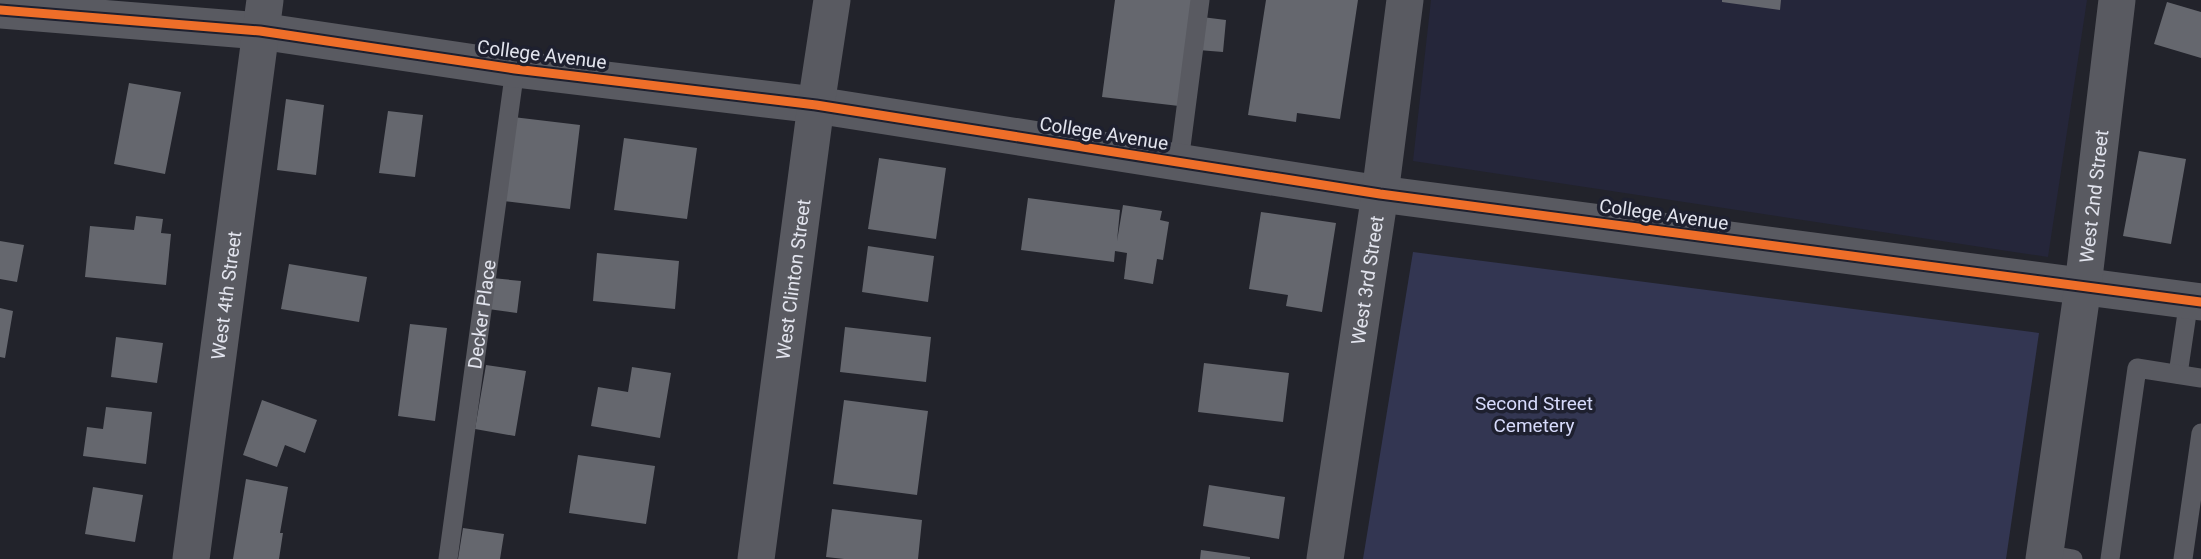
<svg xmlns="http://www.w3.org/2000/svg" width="2201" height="559" viewBox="0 0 2201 559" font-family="Roboto,sans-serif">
  <rect width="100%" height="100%" fill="#22232b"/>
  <!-- built -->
  <path fill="#25263a" d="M1431 0H2087L2048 257 1413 161Z"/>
  <!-- green -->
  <path fill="#333652" d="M1413 252 2039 333 2006 559H1363Z"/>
  <!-- building -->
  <path fill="#65676e" d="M1115 0H1193L1179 106 1102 97Z
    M1266 0H1358L1340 119 1297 113 1296 122 1248 115Z
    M1722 0H1781L1780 10 1722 2Z
    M2167 2 2201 12V58L2154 44Z
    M1202 17 1226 20 1223 52 1198 50Z
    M129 83 181 92 165 174 114 164Z
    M286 99 324 105 316 175 277 170Z
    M388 111 423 115 415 177 379 173Z
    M513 117 580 125 570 209 503 201Z
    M624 138 697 148 687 219 614 210Z
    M2139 151 2186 159 2171 244 2123 236Z
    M879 158 946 168 936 239 868 229Z
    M1028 198 1120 210 1117 241 1123 205 1162 211 1160 220 1169 222 1163 260 1157 259 1153 284 1124 279 1127 253 1115 251 1114 262 1021 250Z
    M1261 212 1336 223 1322 312 1286 306 1288 295 1249 289Z
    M136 216 163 219 161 233 171 234 166 285 85 277 90 226 134 230Z
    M0 241 24 245 17 282 0 279Z
    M868 246 934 256 928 302 862 292Z
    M597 253 679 261 675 309 593 301Z
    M289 264 367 277 359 322 281 309Z
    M492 278 521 281 517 313 488 309Z
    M0 308 13 311 5 358 0 357Z
    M410 324 447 328 435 421 398 416Z
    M845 327 931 337 926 382 840 372Z
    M116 337 163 343 157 383 111 377Z
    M1204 363 1289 373 1283 422 1198 412Z
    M486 365 526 371 515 436 475 429Z
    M632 367 671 373 660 438 591 426 598 387 628 392Z
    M262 400 317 420 305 453 285 445 277 467 243 455Z
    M844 400 928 411 917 495 833 484Z
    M106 407 152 412 146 464 83 456 87 427 103 429Z
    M578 455 655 466 646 524 569 513Z
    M246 479 288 487 280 533H283L279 559H233Z
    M1209 485 1285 497 1279 539 1203 526Z
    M93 487 143 495 135 542 85 534Z
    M832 509 922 520 918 559H844L826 557Z
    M463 528 504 534 500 559H458Z
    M1201 550 1250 557V559H1200Z"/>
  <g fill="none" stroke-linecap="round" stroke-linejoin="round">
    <!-- lane -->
    <g stroke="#595a61" stroke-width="19">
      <path d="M1179 162 1200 0"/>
      <path d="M2178 374 2189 300"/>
      <path d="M2045 554 2073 559"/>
      <path id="s1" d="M448 559 515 69"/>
      <path d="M2110 559 2137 368 2201 378"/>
      <path d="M2183 559 2201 433"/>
    </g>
    <!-- street -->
    <g stroke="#595a61" stroke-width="37">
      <path d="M0 10 260 31 515 69 816 105 1380 194 2201 302"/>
      <path id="s2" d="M191 559 265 0"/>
      <path id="s3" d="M756 559 816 105 832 0"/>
      <path id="s4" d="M1325 559 1380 194 1405 0"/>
      <path id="s5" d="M2044 559 2083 286 2117 0"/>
    </g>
    <defs>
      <path id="cycleway" d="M0 10 260 31 515 69 816 105 1380 194 2201 302"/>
    </defs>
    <!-- cycleway casing -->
    <use href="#cycleway" stroke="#1e202f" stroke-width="13"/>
    <!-- cycleway -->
    <use href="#cycleway" stroke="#ee6e29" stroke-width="9"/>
  </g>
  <g text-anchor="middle" stroke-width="7" stroke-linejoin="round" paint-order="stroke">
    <!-- street labels -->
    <g font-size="19" fill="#e2e4ee" stroke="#1e202f">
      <text transform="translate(542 54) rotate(7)" y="7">College Avenue</text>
      <text transform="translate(1104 133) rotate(9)" y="7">College Avenue</text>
      <text dy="7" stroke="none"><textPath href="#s5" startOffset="366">West 2nd Street</textPath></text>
      <text transform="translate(1664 214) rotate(8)" y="7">College Avenue</text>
      <text dy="7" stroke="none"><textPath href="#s3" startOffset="282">West Clinton Street</textPath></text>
      <text dy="7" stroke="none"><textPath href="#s4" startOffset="282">West 3rd Street</textPath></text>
      <text dy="7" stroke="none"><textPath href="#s2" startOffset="266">West 4th Street</textPath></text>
      <text dy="7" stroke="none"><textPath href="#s1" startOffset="247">Decker Place</textPath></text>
    </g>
    <!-- park labels -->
    <g font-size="19" fill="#d7dbfc" stroke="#1e202f">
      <text x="1534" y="410">Second Street<tspan x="1534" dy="22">Cemetery</tspan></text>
    </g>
  </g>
</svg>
